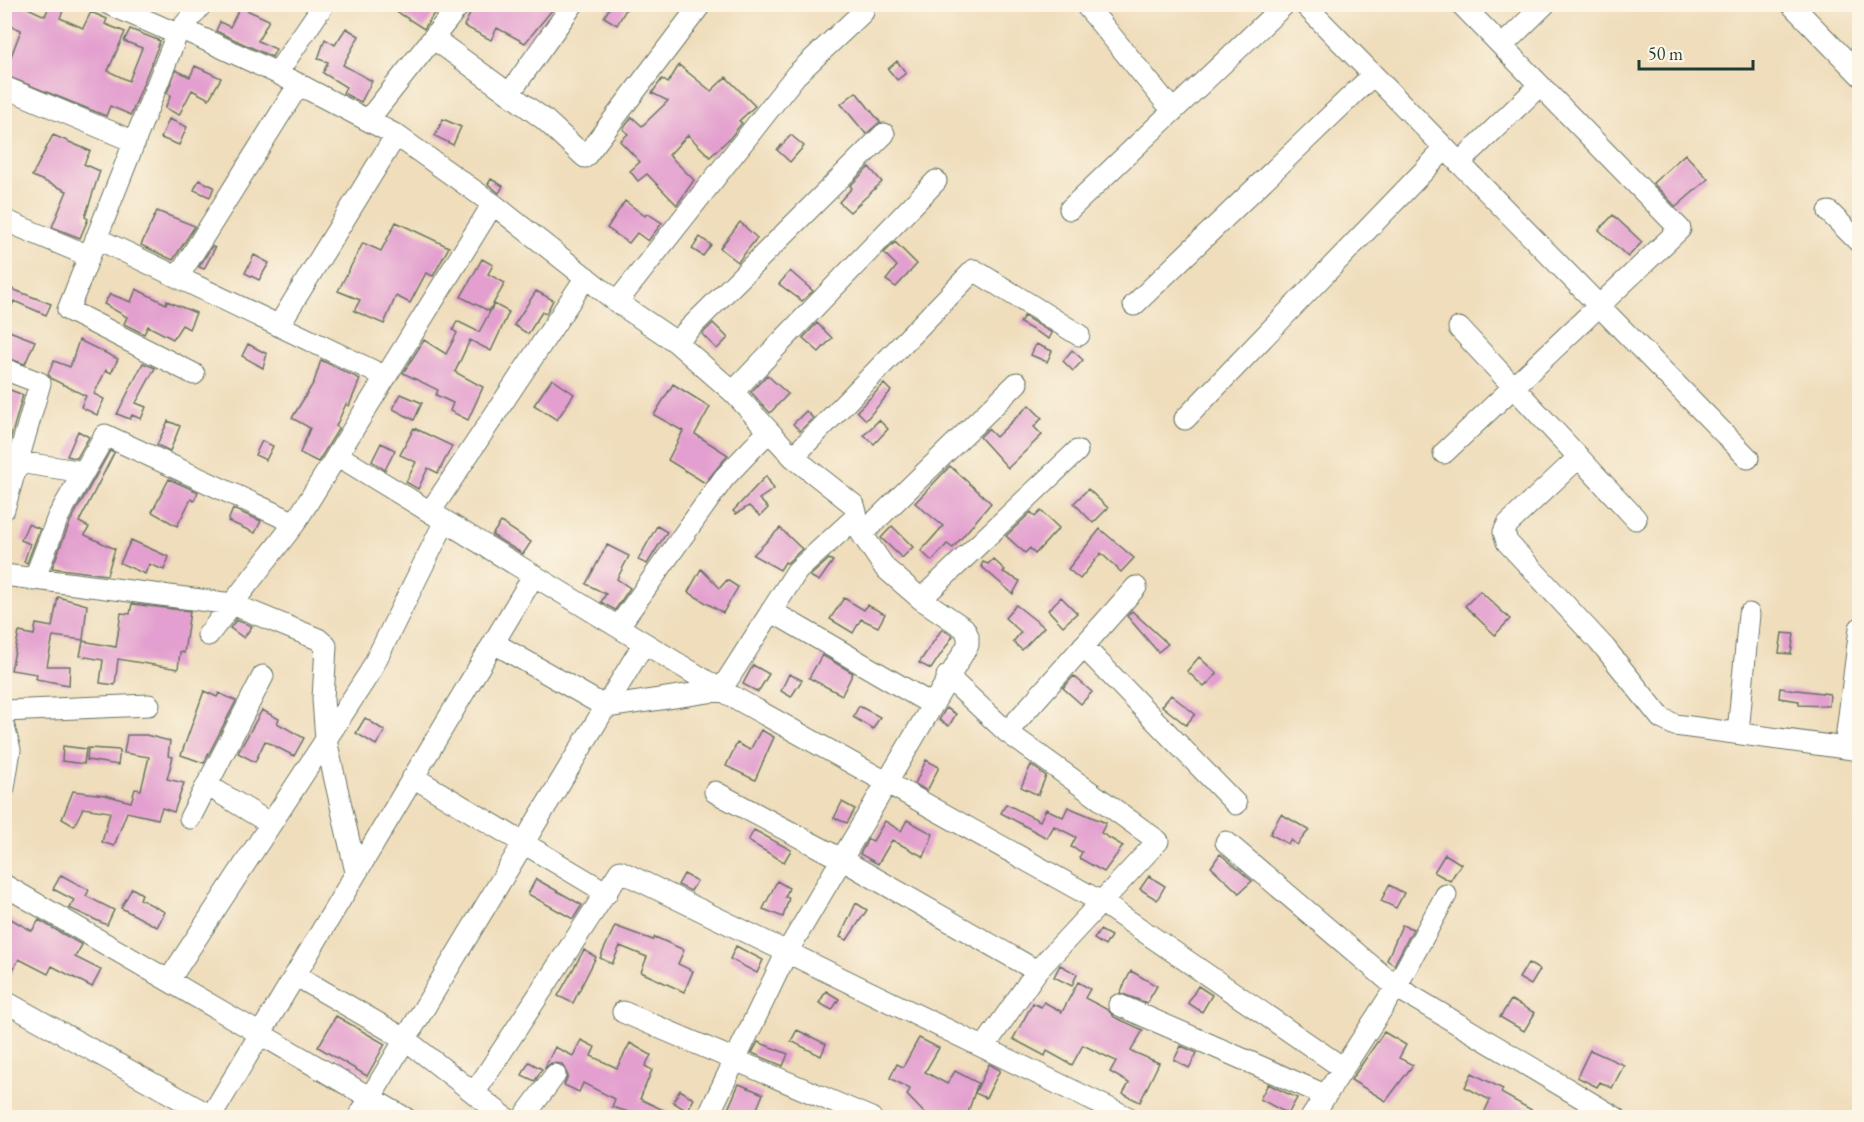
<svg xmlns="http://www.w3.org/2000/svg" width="1864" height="1122" viewBox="0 0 1864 1122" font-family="'EB Garamond',serif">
  <rect width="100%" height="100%" fill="#fcf5e5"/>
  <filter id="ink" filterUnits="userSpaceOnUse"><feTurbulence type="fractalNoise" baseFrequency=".0167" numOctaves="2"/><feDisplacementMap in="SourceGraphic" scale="12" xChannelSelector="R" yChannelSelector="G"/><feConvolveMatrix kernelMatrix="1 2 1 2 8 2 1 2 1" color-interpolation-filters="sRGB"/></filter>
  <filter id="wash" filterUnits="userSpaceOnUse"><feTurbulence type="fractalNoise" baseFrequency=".008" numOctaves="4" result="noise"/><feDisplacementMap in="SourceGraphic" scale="24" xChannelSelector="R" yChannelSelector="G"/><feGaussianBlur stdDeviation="1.35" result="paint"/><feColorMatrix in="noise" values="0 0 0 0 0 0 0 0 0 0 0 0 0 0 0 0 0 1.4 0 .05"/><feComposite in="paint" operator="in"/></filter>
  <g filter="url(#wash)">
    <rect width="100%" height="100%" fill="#efddbb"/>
    <g id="blocks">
      <!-- building -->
      <path fill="#e39fcf" d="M4 4H19L45 16 50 4H66L60 18 83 28 91 12 107 19 105 24 125 32 108 71 129 81 142 48 124 41 130 29 160 41 131 115 110 106 106 116 4 75 21 30 4 23Z
        M385 4H440L424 29Z
        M475 4H557L525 43 497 28 491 40 464 26Z
        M612 4H629L617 25 604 17Z
        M240 7 269 20 258 41 276 49 272 57 216 31 220 22 230 27Z
        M346 28 359 36 343 65 372 81 361 102 343 93 346 87 323 73 328 62 318 59 325 39 335 45Z
        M897 61 906 73 897 80 888 69Z
        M679 65 711 91 726 77 755 106 739 121 742 123 730 138 710 157 688 135 669 155 694 180 677 205 647 174 638 181 630 171 640 162 620 141 628 134 623 129 632 117 642 126 668 101 652 93 662 79 668 83Z
        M195 66 221 78 209 99 192 90 179 115 165 108 171 95 167 93 176 70 190 77Z
        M856 92 880 122 866 134 841 104Z
        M169 119 187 127 179 145 161 138Z
        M443 119 461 127 453 145 435 136Z
        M53 135 90 151 84 164 100 171 85 217 88 219 80 238 52 227 67 191 32 176Z
        M791 135 804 146 790 162 777 150Z
        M1685 154 1708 179 1676 207 1653 183Z
        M869 167 882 182 850 212 839 202 852 188 850 186Z
        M491 179 503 186 499 193 488 184Z
        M199 180 214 187 210 197 194 190Z
        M625 201 645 216 647 213 662 223 648 241 637 233 629 243 607 228Z
        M157 211 195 226 173 260 141 245Z
        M1613 215 1642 242 1628 257 1599 230Z
        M396 222 449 247 433 276 426 273 410 303 396 296 384 324 354 311 360 300 338 291 363 243 381 251Z
        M740 222 757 238 738 262 720 248Z
        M700 237 711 245 703 256 692 249Z
        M895 242 917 264 896 287 886 280 897 266 884 253Z
        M212 246 215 248 204 269 199 267Z
        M254 255 269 263 259 280 245 273Z
        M482 259 493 265 488 274 505 283 489 311 461 297Z
        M790 271 813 291 802 301 779 284Z
        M4 286 51 304 46 315 14 301 4 323Z
        M136 289 166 304 167 301 196 313 189 329 182 325 173 339 148 326 144 334 124 324 127 317 104 304 110 294 131 302Z
        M536 291 553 300 546 314 542 312 528 334 514 325Z
        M494 304 509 312 491 351 470 340 455 372 483 387 468 420 450 411 453 403 436 395 438 390 403 373 424 340 446 354 457 333 453 330 457 321 479 332Z
        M1024 316 1052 333 1049 339 1020 323Z
        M713 323 728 338 717 349 702 334Z
        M817 323 832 338 819 352 803 338Z
        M4 329 35 341 25 364 4 357Z
        M79 340 118 359 111 373 106 370 94 394 104 399 97 415 81 407 86 396 52 379 48 374 54 361 70 367Z
        M248 344 267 354 263 368 242 356Z
        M1036 344 1052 351 1047 362 1031 355Z
        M1072 350 1083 360 1073 371 1063 361Z
        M321 360 360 379 349 406 346 404 336 426 339 428 318 462 300 453 310 428 292 418 314 382Z
        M143 363 155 368 136 403 146 407 141 419 132 415 130 419 117 414Z
        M767 375 788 394 770 413 751 392Z
        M552 379 574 394 557 420 534 405Z
        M4 383 9 385 8 389 23 395 9 444 4 443Z
        M673 384 710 407 695 434 728 455 705 483 668 460 683 431 654 415Z
        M884 384 891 391 866 420 857 411Z
        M401 394 422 403 414 420 393 409Z
        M1029 405 1042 418 1034 427 1042 435 1008 468 980 437 988 429 996 437Z
        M806 411 813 418 800 431 793 424Z
        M879 420 888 429 874 444 864 435Z
        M168 421 180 426 170 451 157 445Z
        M414 428 452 446 438 473 428 468 418 489 406 482 416 462 400 455Z
        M78 431 89 437 77 458 71 457 67 456Z
        M262 441 273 446 266 460 255 455Z
        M381 443 395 450 385 470 372 461Z
        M110 451 114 453 79 522 89 527 85 535 115 549 107 575 52 568 70 522Z
        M950 466 991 503 953 548 947 544 932 561 921 551 943 526 915 503Z
        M766 476 774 489 759 499 768 508 760 516 749 506 736 514 733 511Z
        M169 479 198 492 194 501 191 499 177 526 152 512Z
        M1088 489 1108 508 1093 523 1074 503Z
        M233 509 261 521 255 533 228 521Z
        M1041 511 1059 528 1035 554 1030 548 1025 553 1006 536 1031 512 1035 517Z
        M501 522 531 542 523 554 492 535Z
        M28 524 40 529 27 563 24 562 30 544 21 540Z
        M657 526 667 532 647 564 638 560Z
        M892 526 913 547 902 558 881 538Z
        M780 528 802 549 787 563 785 562 780 570 753 555Z
        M1100 529 1134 558 1121 572 1101 553 1080 579 1068 569Z
        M131 540 169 557 164 570 149 564 145 574 120 563Z
        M607 545 629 556 617 579 630 588 615 610 601 602 606 594 586 584Z
        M829 559 833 561 819 581 810 576Z
        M993 559 1005 570 1003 572 1020 581 1013 594 981 566 983 562 988 564Z
        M701 569 720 588 727 580 738 587 723 613 688 592Z
        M1480 591 1510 619 1495 635 1465 606Z
        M58 597 87 605 83 640 53 636 47 666H70L69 685 36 679 37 674 11 670 19 632 34 635 36 624 52 627Z
        M1061 597 1077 613 1063 626 1048 610Z
        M844 598 864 610 867 605 885 614 878 627 861 619 853 633 830 619Z
        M132 604 190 611 184 653 180 652 178 669 118 659 115 685 100 683 103 660 80 656 83 641 116 647 121 613 130 614Z
        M1016 605 1044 627 1022 650 1013 642 1021 632 1005 618Z
        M1132 611 1168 644 1158 652 1127 616Z
        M236 620 252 626 244 638 230 628Z
        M942 629 953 636 931 669 919 663Z
        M1782 633 1794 634 1791 654 1779 653Z
        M822 655 853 673 842 695 809 678Z
        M1199 657 1217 674 1204 687 1187 671Z
        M753 665 769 674 758 692 743 684Z
        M789 674 802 680 791 697 781 691Z
        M1074 676 1092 692 1081 704 1063 688Z
        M1780 688 1830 694 1829 706 1799 705V701L1779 698Z
        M204 691 217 697 219 693 236 701 204 763 181 755Z
        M1171 695 1195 714 1186 725 1162 706Z
        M859 706 880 717 873 729 853 717Z
        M946 708 956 714 949 726 939 720Z
        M262 710 279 719 277 723 304 738 294 756 265 741 255 762 238 753Z
        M365 718 385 731 376 745 356 733Z
        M761 730 774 737 755 780 726 766 737 743 750 750Z
        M127 735H146L170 741 168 756 173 757 167 779 184 783 174 812 162 808 158 819 127 812 114 846 102 842 110 812 83 808 74 826 62 819 73 791 105 795 131 802 135 789 141 790 149 757 124 753Z
        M63 746 86 749 84 764 62 761Z
        M88 748 120 750 118 765 87 760Z
        M926 760 939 767 927 791 915 784Z
        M1031 765 1046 776 1038 795 1021 787Z
        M842 802 855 809 847 823 834 818Z
        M1006 804 1040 821 1046 809 1063 817 1068 807 1106 823 1101 833 1123 846 1104 872 1079 858 1082 852 1071 847 1076 837 1054 826 1047 838 1001 813Z
        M1281 814 1309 830 1297 845 1291 840 1288 844 1270 834Z
        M907 820 933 834 924 857 892 840 878 864 860 854 868 839 873 841 885 821 901 831Z
        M754 830 791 850 784 862 748 841Z
        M1220 854 1252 881 1239 893 1211 867Z
        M1445 854 1461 864 1450 881 1434 872Z
        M684 874 697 881 691 891 678 885Z
        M61 875 89 890 86 896 114 910 107 925 69 908 74 900 53 889Z
        M1149 876 1165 886 1157 900 1140 889Z
        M536 879 582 905 573 919 528 894Z
        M777 881 789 888 785 897 789 898 783 917 763 909Z
        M1389 885 1404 893 1396 908 1381 901Z
        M132 888 142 894 140 899 165 912 157 927 121 908Z
        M856 903 867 910 847 940 840 937Z
        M4 915 32 931 39 920 82 945 75 957 101 970 92 987 52 966 48 974 19 959 4 986Z
        M1402 925 1413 929 1394 965 1387 960Z
        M615 926 653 940 655 937 684 950 678 964 693 971 684 992 641 972 647 957 620 946 612 964 600 958Z
        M1100 930 1111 936 1105 946 1094 939Z
        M736 946 763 960 757 973 730 959Z
        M584 950 596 957 573 1003 558 996Z
        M1528 963 1540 970 1531 985 1519 978Z
        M1060 965 1077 974 1072 986 1054 977Z
        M1131 971 1157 986 1147 1003 1120 993Z
        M1078 982 1090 989 1085 998 1108 1010 1114 1017 1143 1030 1131 1051 1159 1063 1140 1102 1123 1094 1129 1083 1110 1072 1116 1061 1083 1045 1072 1065 1047 1051 1045 1056 1013 1039 1033 1003 1041 1007 1044 1002 1062 1012Z
        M1198 986 1212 995 1202 1012 1188 1003Z
        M826 991 839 999 832 1010 819 1003Z
        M1511 1000 1535 1013 1524 1031 1500 1017Z
        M336 1016 385 1044 367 1076 318 1047Z
        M797 1030 826 1044 821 1056 791 1041Z
        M1384 1032 1406 1045 1399 1058 1413 1065 1386 1101 1351 1080Z
        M919 1038 939 1048 925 1072 947 1084 955 1071 978 1083 966 1118H929L907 1095 910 1089 890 1078 897 1064 903 1067Z
        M581 1040 595 1047 591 1056 617 1068 630 1043 651 1055 645 1066 652 1070 640 1099 680 1118H633L635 1114 612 1107 615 1099 583 1083 579 1092 564 1085 568 1076 562 1064 551 1063 544 1069 555 1047 573 1056Z
        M758 1042 788 1054 783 1066 752 1053Z
        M1181 1046 1197 1053 1189 1068 1174 1060Z
        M1590 1050 1624 1065 1612 1088 1600 1082 1597 1087 1577 1077Z
        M529 1062 542 1069 535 1081 522 1075Z
        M989 1064 1000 1070 986 1098 975 1093Z
        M1472 1073 1503 1089 1501 1093 1546 1118H1494L1484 1113 1490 1100 1465 1087Z
        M739 1084 763 1094 753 1118H724Z
        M1268 1084 1297 1098 1288 1114 1260 1099Z
        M680 1090 694 1099 687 1111 673 1102Z"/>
    </g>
  </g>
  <g filter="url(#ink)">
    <use href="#blocks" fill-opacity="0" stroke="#687563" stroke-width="1.5"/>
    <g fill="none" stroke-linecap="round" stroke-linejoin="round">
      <defs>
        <path id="minor" d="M109 4 177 34
          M1085 4 1173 111
          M1304 4 1748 458
          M1791 4 1860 75
          M182 29 277 73 396 135 493 204 617 302 676 342 733 392 793 457 854 505 862 534 885 568 921 599 964 628 968 636V645L787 952 707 1118
          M433 38 545 120 585 157 701 4
          M1502 46 1545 4
          M277 73 324 4
          M4 87 135 142
          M509 94 573 4
          M368 120 460 4
          M1459 163 1540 85
          M1070 209 1285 4
          M1829 212 1860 243
          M4 220 89 256
          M96 238 386 377
          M178 277 299 84
          M617 302 796 75 863 12
          M1134 305 1373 75
          M279 325 396 135
          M1459 328 1636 519
          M676 342 884 134
          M4 369 40 383 4 509
          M194 374 68 310 177 34 202 4
          M733 392 936 181
          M1185 419 1445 149
          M1444 453 1680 229 1461 4
          M337 455 721 690 1101 902 1343 1068
          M5 456 18 462 84 472
          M793 457 974 270 1079 335
          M1579 457 1508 524 1504 532 1507 542 1605 648 1661 718 1675 725 1860 750
          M430 512 586 277
          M862 534 1017 383
          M4 575 232 604 318 639 326 646 323 699 326 740 356 872
          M34 580 58 517 105 435 295 523
          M921 599 1077 451
          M771 611 931 704
          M618 627 724 478 769 431
          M208 635 295 523 493 204
          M494 643 606 707 721 690 797 571 857 516
          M1083 646 1236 804
          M947 676 1007 732 1158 841 1037 971 984 1047
          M4 711 149 705
          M4 727 10 750 4 788
          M1007 732 1136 587
          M1738 733 1749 614
          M1845 748 1860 628
          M413 777 607 893
          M207 785 271 824
          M715 792 841 859 1037 971
          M190 818 263 676
          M1226 842 1396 987 1616 1118
          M4 885 405 1118
          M295 975 405 1039 506 1118
          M169 980 370 672 445 521
          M4 1001 211 1116
          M1119 1005 1325 1095
          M623 1012 871 1118
          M475 1092 620 871 1129 1118
          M210 1118 534 575
          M358 1118 644 643
          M523 1118 555 1075
          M1311 1118 1396 987 1446 895"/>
      </defs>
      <!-- minor casing -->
      <use href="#minor" stroke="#687563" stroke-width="23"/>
      <!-- minor -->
      <use href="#minor" stroke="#fff" stroke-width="21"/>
    </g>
  </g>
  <!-- margin -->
  <rect width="1864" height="1122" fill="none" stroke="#fcf5e5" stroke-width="24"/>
  <!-- scale -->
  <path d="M1639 60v9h114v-9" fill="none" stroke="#1f3d34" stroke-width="3"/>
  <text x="1648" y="60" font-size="18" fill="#1f3d34" stroke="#fcf5e5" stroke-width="4.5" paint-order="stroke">50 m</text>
</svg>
